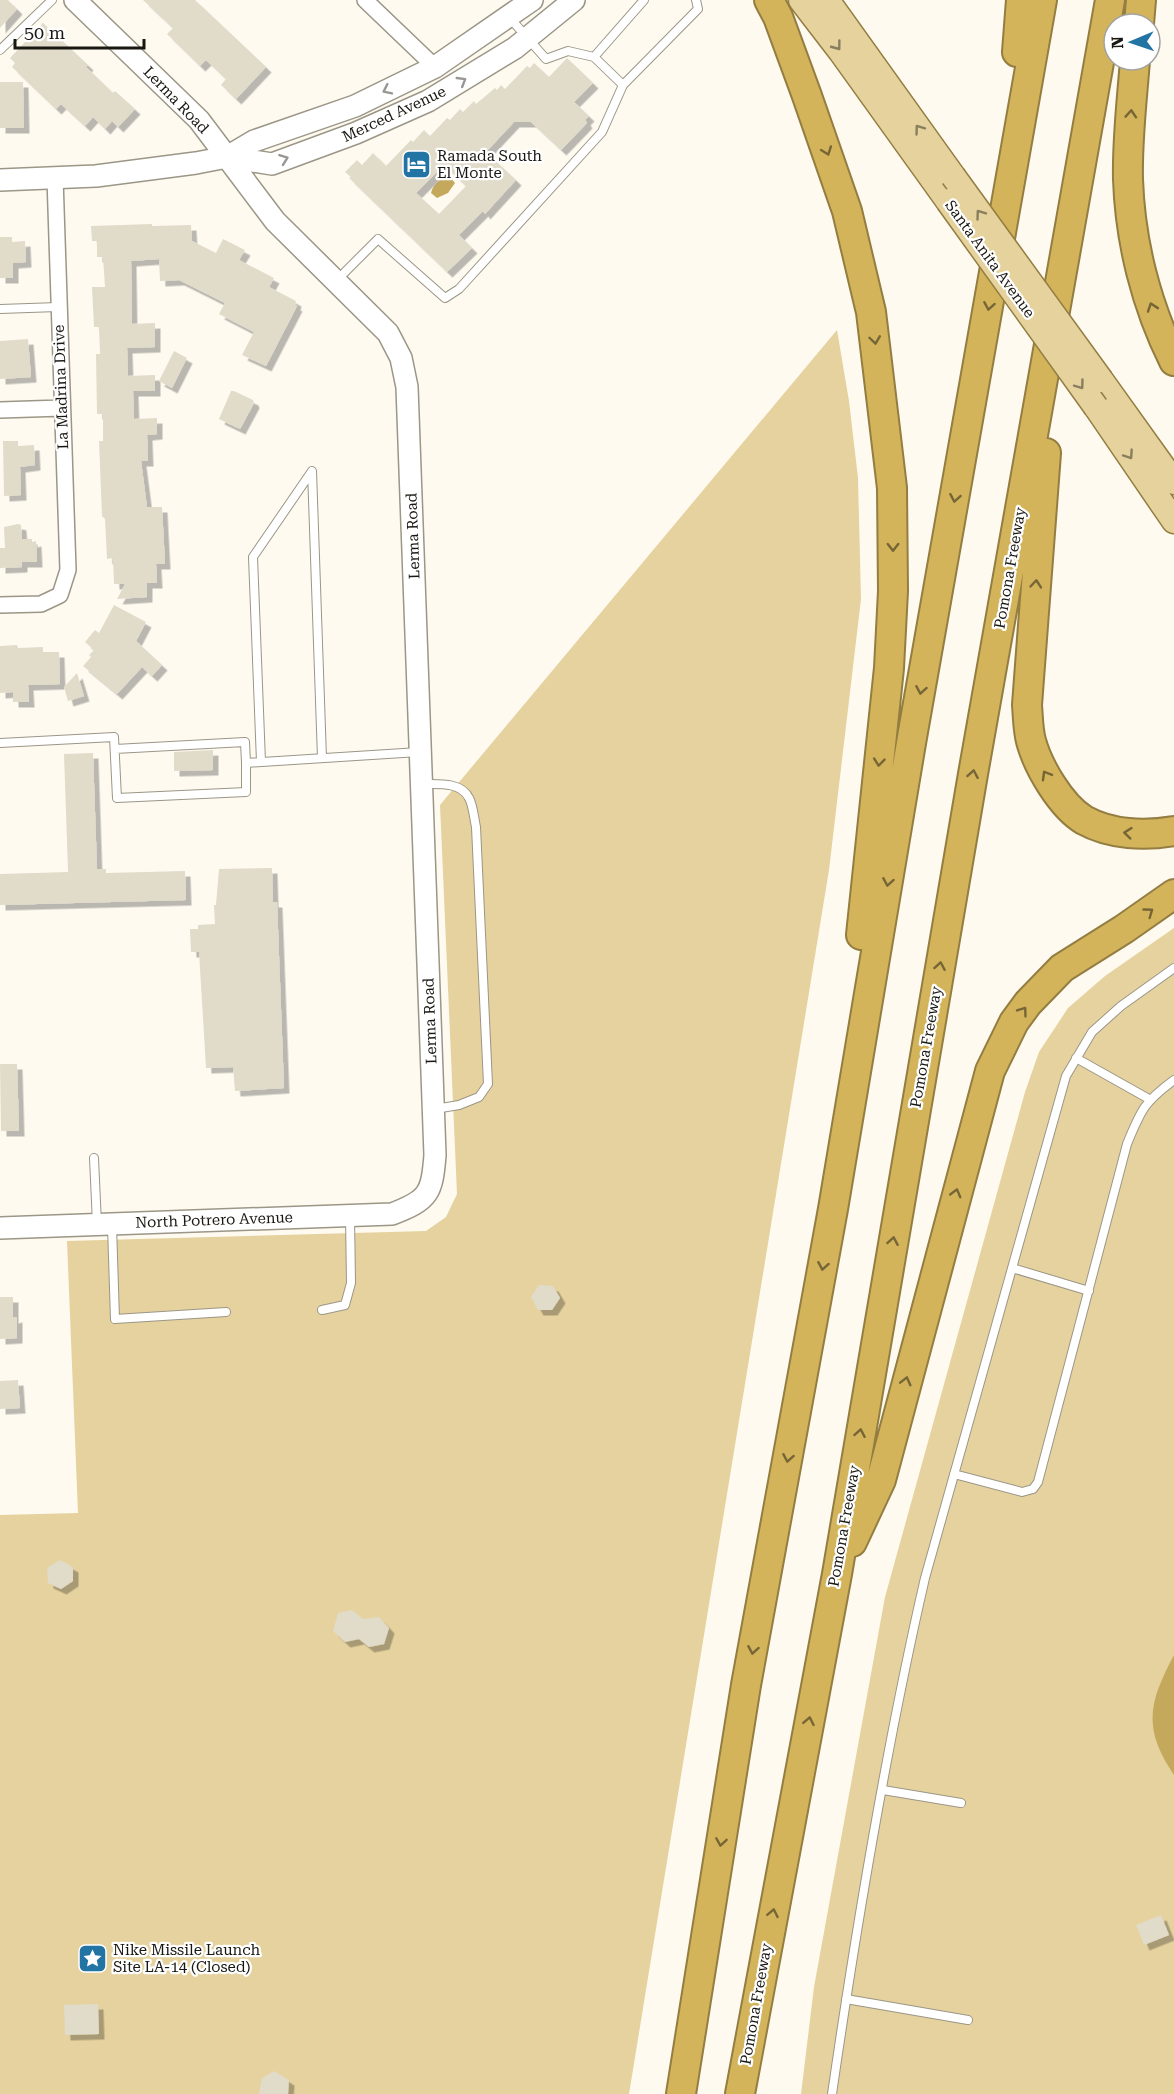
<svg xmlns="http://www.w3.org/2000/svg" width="1174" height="2094" viewBox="0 0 1174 2094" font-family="'Roboto Serif',serif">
  <defs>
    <filter id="shadow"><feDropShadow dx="5.5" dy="5.5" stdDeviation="0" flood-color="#0004"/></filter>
  </defs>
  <rect width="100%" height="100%" fill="#fefaf0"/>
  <!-- green -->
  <path fill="#e5d29e" d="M837 330 849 401 858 478 861 599 829 870 629 2094H0V1515L78 1513 67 1241 426 1231 446 1217 457 1194 440 805Z
    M1174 928V2094H801L814 1987 885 1597 1025 1092 1039 1052 1068 1008 1105 976Z"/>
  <!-- water -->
  <path fill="#c4a95d" d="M446 175H448L455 183 448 193 437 198 431 193C433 184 440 181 446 175Z
    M1174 1655V1775C1142 1728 1149 1702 1174 1655Z"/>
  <!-- building -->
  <path fill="#e1dbca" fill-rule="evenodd" filter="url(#shadow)" d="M0 0H8L17 9 0 28Z
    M143 0H195L266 67 236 99 221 85 226 79 206 60 200 66 167 34 173 28Z
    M43 23 88 65 86 67 113 93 115 91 135 109 118 127 112 121 105 129 93 117 85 126 61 104 56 109 12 67 15 63 10 58Z
    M567 58 593 83 574 102 589 116 585 120 587 123 561 150 531 122H514L486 152 516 180 485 214 483 211 459 235 472 248 447 272 349 178 351 177 345 172 357 160 362 165 373 153 386 166 411 140 413 142 424 130 430 136 447 118 450 120 460 109 463 112 474 101 476 104 495 88 497 90 501 85 505 89 527 66 530 68 534 63 549 77ZM444 165 466 186 439 214 416 193Z
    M0 82H23L24 128H0Z
    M152 224V226L191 225 192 241 216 253 223 239 245 250 239 260 274 278 269 287 296 301 295 305 297 306 266 366 242 355 254 332 219 314 225 303 179 280 160 281 159 259 131 261 132 324 155 323V347L127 348 128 376 155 375V391H133L134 419 157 418V434L147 435 148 461H141L147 507H162L165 564H156L157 583H147V597L117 599 125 584H114L113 558 107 559 105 519 102 516 99 441H103V414H97L96 354H100L99 327H94L92 287H105L103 257H97V241H92L91 226Z
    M0 237H12V242L25 241 26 262 13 263V278H0Z
    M28 339 31 377 0 379V341Z
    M174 351 187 358 172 388 159 381Z
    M231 391H234L253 400 254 403 240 429 219 419Z
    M3 441H18V446L34 445 35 465 20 467 21 495 4 496Z
    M18 524 21 525 22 539H32V542L36 541 37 562H22V567L0 568V548H5L4 527Z
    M114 605 146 622 136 641 162 665 152 676 142 667 117 694 83 666 91 657 89 655 94 650 85 642 95 630 99 633Z
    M17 645 18 648 43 647V652H59L60 684 28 685 29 702H13V692L0 693V646Z
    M77 673 84 696 68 701 64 687Z
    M213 750V770L174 771V752Z
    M93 753 97 869H106V873L185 871 186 900 0 905V874L68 872 64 754Z
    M272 868 273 902H277L284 1088 235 1091 233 1067 206 1068 199 952H191L190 929H198V925L215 924 214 905H216L219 869Z
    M0 1064H17L19 1131H1Z
    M539 1285 553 1286 560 1298 552 1310H538L531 1297Z
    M0 1297H13V1318L17 1317V1338L0 1339Z
    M18 1380 20 1408 0 1409V1381Z
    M60 1560 73 1567V1581L61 1589 48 1583 47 1568Z
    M352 1610 363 1619 379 1617 389 1628 384 1644 369 1647 359 1639 345 1642 333 1631 338 1613Z
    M1161 1915 1169 1935 1144 1945 1136 1925Z
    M98 2004 99 2034 65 2035 64 2005Z
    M274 2071 289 2080 288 2094H259L262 2078Z"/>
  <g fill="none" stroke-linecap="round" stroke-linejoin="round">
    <defs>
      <path id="lane" d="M509 17 546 59 568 51 594 57
        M0 50 52 0
        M623 85 594 57 644 0
        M337 280 378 239 445 298 459 289 602 132 623 85 698 9 696 0
        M0 309 58 307
        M0 743 114 737 117 798 246 792V763L419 752
        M115 749 245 742 246 763
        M261 762 253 557 312 471 322 758
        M424 784C439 784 461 782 469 798 473 805 474 818 476 827L488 1084 479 1097 459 1105 435 1109
        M1076 1058 1149 1099
        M94 1158 97 1224
        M112 1226 115 1319 226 1312
        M1012 1268 1089 1291
        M322 1310 345 1305 351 1283 350 1217
        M954 1474 1022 1492 1033 1489 1038 1482 1127 1144C1141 1110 1144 1102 1174 1080
        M883 1790 961 1803
        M846 1999 968 2020
        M832 2094C857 1922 886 1747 925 1578L1066 1076 1092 1032 1121 1006 1174 968"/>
      <path id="street" d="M365 0 435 67
        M0 410 62 408
        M0 605 41 604 60 595 68 570 55 178"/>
      <path id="secondary" d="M227 157 272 164 356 133 428 101 515 48 574 0
        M0 180 96 176 196 163 227 157 254 141 355 106 435 67 532 0
        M0 1228 392 1214C429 1200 432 1193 435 1155L407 387 401 358 388 333 275 221 199 120 75 0"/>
      <path id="primary" d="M801 0 841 52 948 201
        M827 0 953 176
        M1101 380 1174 482
        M1096 407 1174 521"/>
      <path id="highway" d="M769 0 778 17 807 96 847 211 871 312 892 488 893 591 889 668 861 935
        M1139 24 1141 0
        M1017 52 1021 0
        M1135 60C1132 100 1127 140 1128 179 1130 241 1146 305 1174 361
        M1046 453 1027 705C1028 717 1028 730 1031 741 1038 767 1061 806 1084 820 1111 835 1145 836 1174 831
        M852 1542 881 1480 990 1071 1014 1022 1028 1003 1062 968 1124 929 1174 894
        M681 2094 746 1685 833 1209 911 743 1042 0
        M740 2094 837 1574 973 774 1110 0"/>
    </defs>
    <!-- lane casing -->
    <use href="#lane" stroke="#9b9686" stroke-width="10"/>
    <!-- street casing -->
    <use href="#street" stroke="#9b9686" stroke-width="18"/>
    <!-- secondary casing -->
    <use href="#secondary" stroke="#9b9686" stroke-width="24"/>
    <!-- primary casing -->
    <use href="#primary" stroke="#937d41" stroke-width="27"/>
    <!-- highway casing -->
    <use href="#highway" stroke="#937d41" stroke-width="32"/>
    <!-- lane -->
    <use href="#lane" stroke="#fff" stroke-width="8"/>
    <!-- street -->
    <use href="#street" stroke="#fff" stroke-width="15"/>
    <!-- secondary -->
    <use href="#secondary" stroke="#fff" stroke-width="21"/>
    <!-- primary -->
    <use href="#primary" stroke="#e5d29d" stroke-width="24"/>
    <!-- highway -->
    <use href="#highway" stroke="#d4b45b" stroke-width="28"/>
    <defs>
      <path id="primary-bridge" d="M953 176 1101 380
        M948 201 1096 407"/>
    </defs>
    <!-- primary-bridge casing -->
    <use href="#primary-bridge" stroke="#937d41" stroke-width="27" stroke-linecap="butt"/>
    <!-- primary-bridge -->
    <use href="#primary-bridge" stroke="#e5d29d" stroke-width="24"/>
  </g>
  <!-- one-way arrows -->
  <defs><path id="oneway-chevron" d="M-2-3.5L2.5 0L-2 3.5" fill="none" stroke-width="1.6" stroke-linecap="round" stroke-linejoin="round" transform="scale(1.5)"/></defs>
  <g stroke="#897e5e">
    <use href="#oneway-chevron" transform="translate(837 46) rotate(53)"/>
    <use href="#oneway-chevron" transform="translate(919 129) rotate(-126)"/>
    <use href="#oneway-chevron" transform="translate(980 214) rotate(-126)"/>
    <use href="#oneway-chevron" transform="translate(1080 385) rotate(54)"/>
    <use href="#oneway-chevron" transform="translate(1129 455) rotate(56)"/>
  </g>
  <g stroke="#989794">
    <use href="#oneway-chevron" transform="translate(462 81) rotate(-31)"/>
    <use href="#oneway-chevron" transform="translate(387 90) rotate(154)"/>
    <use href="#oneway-chevron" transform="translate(284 159) rotate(-20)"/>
  </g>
  <g stroke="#766636">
    <use href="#oneway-chevron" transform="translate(1131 114) rotate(-86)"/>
    <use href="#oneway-chevron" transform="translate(827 151) rotate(70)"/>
    <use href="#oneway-chevron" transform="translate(989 306) rotate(100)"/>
    <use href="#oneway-chevron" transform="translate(1152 307) rotate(-109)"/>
    <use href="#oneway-chevron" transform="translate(875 340) rotate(82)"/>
    <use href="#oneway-chevron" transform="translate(955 498) rotate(100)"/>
    <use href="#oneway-chevron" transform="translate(893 547) rotate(90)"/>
    <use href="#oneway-chevron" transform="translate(1036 584) rotate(-85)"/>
    <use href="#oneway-chevron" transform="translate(921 690) rotate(100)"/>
    <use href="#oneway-chevron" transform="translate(879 762) rotate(96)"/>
    <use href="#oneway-chevron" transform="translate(973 774) rotate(-80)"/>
    <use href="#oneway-chevron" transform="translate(1046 775) rotate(-120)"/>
    <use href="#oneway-chevron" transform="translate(1128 833) rotate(-174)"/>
    <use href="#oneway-chevron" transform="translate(888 882) rotate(100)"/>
    <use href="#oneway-chevron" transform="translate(1149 912) rotate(-36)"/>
    <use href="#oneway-chevron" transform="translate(940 966) rotate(-80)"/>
    <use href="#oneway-chevron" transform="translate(1023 1011) rotate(-54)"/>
    <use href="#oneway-chevron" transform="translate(956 1193) rotate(-75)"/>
    <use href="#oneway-chevron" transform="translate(893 1241) rotate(-80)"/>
    <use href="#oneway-chevron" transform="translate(823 1266) rotate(100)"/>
    <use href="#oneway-chevron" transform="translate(906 1381) rotate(-76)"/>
    <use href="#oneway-chevron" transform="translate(860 1433) rotate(-80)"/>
    <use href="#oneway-chevron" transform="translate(788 1458) rotate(100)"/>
    <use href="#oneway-chevron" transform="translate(753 1650) rotate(100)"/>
    <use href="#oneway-chevron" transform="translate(809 1721) rotate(-79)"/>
    <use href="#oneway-chevron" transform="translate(721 1842) rotate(99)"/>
    <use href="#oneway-chevron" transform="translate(773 1913) rotate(-79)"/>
  </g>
  <!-- icons -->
  <defs>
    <symbol id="hotel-square" viewBox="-11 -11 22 22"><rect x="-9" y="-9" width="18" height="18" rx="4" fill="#2274a5" stroke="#fff"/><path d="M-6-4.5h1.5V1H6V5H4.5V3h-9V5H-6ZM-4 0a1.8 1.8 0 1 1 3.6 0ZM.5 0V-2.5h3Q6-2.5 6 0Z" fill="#fff"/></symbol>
    <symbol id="sight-square" viewBox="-11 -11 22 22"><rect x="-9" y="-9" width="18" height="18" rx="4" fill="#2274a5" stroke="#fff"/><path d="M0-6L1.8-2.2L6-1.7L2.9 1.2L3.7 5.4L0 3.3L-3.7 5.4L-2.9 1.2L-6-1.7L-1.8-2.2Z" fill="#fff"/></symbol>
  </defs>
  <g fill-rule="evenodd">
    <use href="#hotel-square" x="400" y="148" width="33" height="33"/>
    <use href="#sight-square" x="76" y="1942" width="33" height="33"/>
  </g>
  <g text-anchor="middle" stroke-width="4.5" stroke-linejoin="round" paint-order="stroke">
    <!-- street labels -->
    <g font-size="15" fill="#191711" stroke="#fff">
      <text transform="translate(176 100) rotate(46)" y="5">Lerma Road</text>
      <text transform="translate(394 114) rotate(-25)" y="5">Merced Avenue</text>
      <text transform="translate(990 259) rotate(54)" y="5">Santa Anita Avenue</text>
      <text transform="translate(61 387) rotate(-92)" y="5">La Madrina Drive</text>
      <text transform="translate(413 536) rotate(-92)" y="5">Lerma Road</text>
      <text transform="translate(1010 568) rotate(-80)" y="5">Pomona Freeway</text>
      <text transform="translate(430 1021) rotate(-92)" y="5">Lerma Road</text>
      <text transform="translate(926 1047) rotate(-80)" y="5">Pomona Freeway</text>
      <text transform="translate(214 1220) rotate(-2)" y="5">North Potrero Avenue</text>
      <text transform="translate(844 1526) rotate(-80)" y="5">Pomona Freeway</text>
      <text transform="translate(756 2004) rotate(-80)" y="5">Pomona Freeway</text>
    </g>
    <!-- poi labels -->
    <g font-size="15" fill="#191711" stroke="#fff" text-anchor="start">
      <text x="437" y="161">Ramada South<tspan x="437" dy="17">El Monte</tspan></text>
      <text x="113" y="1955">Nike Missile Launch<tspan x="113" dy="17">Site LA-14 (Closed)</tspan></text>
    </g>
  </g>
  <!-- north arrow -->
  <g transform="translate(1132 42) rotate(268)"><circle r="28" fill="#ffffff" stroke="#a3a2a0" stroke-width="1.5"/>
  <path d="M0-4.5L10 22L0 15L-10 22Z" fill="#2274a5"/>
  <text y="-9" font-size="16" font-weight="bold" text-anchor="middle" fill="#191711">N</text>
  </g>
  <!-- scale -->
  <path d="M15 39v9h129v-9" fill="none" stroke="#191711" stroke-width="3"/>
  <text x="24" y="39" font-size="18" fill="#191711" stroke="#ffffff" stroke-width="4.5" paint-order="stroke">50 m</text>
</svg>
